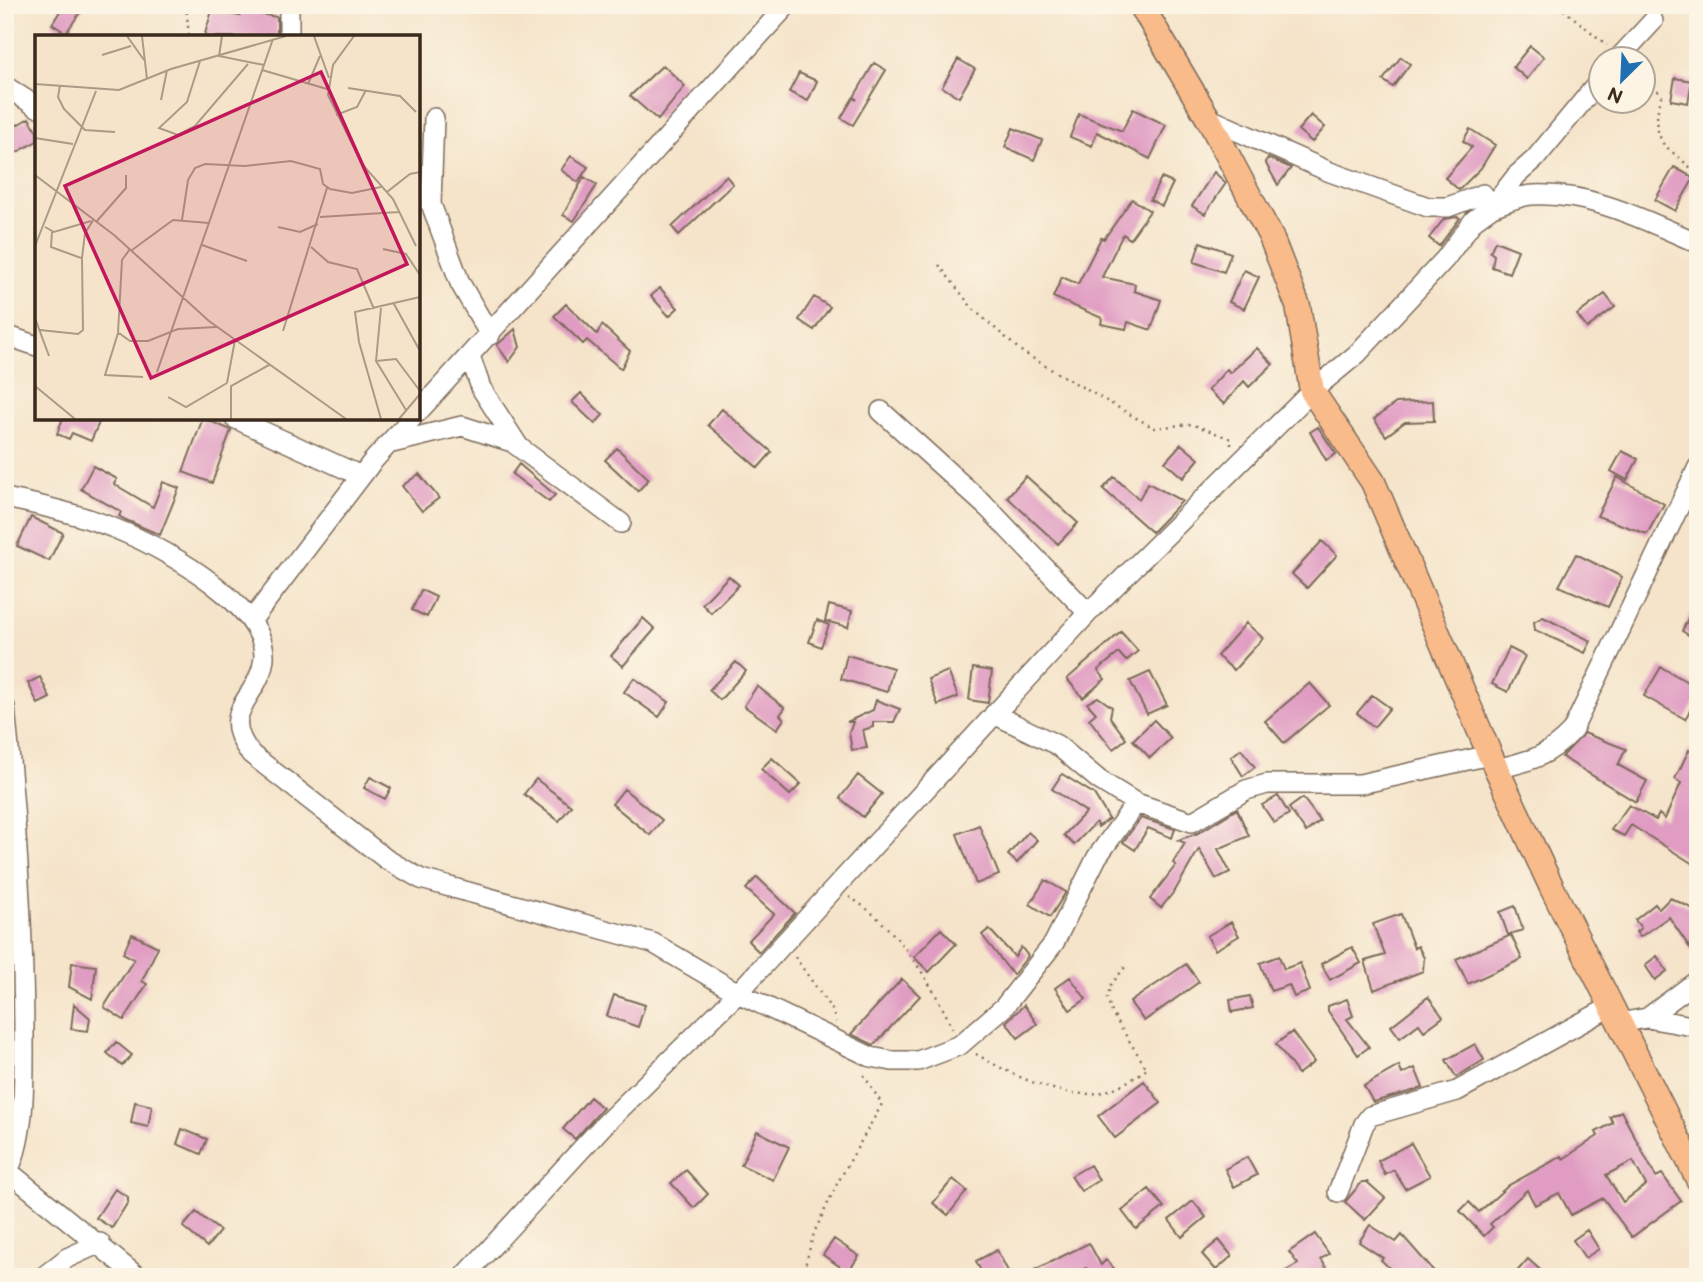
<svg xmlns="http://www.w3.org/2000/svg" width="1703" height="1282" viewBox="0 0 1703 1282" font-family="'Balsamiq Sans',sans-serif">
  <rect width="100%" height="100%" fill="#fcf5e5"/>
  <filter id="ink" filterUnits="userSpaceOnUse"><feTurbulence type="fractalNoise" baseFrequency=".0143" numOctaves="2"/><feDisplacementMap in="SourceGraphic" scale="14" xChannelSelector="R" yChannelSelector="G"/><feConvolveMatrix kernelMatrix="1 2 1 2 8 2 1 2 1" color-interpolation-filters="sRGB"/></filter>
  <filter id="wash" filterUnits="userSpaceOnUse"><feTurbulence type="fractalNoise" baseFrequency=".00686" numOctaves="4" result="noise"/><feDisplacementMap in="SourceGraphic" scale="28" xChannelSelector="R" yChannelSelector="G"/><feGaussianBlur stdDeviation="1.57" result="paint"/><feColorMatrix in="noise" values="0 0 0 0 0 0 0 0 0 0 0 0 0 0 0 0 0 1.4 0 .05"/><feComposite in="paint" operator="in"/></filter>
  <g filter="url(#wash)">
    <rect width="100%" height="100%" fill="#f5e4ca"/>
    <g id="blocks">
      <!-- building -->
      <path fill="#e09cc2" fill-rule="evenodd" d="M64 5H85L66 33 52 24Z
        M212 11 240 16 241 11 277 17V37H204Z
        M1530 46 1544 57 1527 79 1513 67Z
        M1401 57 1410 64 1393 87 1383 80Z
        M958 59 975 69 959 97 942 87Z
        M874 63 886 70 853 125 841 118 853 98 857 100 854 97Z
        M663 65 685 86 658 120 630 96Z
        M799 73 817 81 808 101 789 92Z
        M1675 78 1692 81 1688 103 1671 100Z
        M1133 109 1166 125 1150 159 1097 132 1092 146 1070 137 1079 114 1122 131Z
        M1311 115 1325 127 1312 142 1298 130Z
        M29 118 37 132V141L14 154 5 139V132Z
        M1013 128 1042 140 1034 160 1005 147Z
        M1470 129 1495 145 1481 168 1459 190 1445 178 1472 147 1463 141Z
        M571 156 588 167 578 182 561 170Z
        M1268 158 1291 168 1278 185 1265 162Z
        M1674 167 1694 178 1675 211 1655 200Z
        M1214 172 1226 183 1205 214 1192 206Z
        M726 176 733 184 679 235 672 227Z
        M584 177 597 185 574 221 563 215Z
        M1161 178 1173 183 1162 206 1150 200Z
        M1132 199 1150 211 1130 239 1123 234 1102 277 1135 284 1134 291 1161 300 1151 330 1128 322 1126 329 1101 324 1102 318 1053 297 1062 277 1078 284 1101 238 1104 239Z
        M1457 217 1460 218 1439 246 1429 238 1444 219Z
        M1495 241 1518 250 1509 273 1492 267 1494 255 1490 252Z
        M1200 242 1231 253 1224 272 1194 262Z
        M1244 270 1259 277 1244 309 1229 302Z
        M660 288 678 308 669 316 651 296Z
        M1605 294 1615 307 1587 328 1577 315Z
        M814 297 830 307 814 330 799 320Z
        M566 304 597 334 602 325 630 351 621 369 587 340 583 344 554 316Z
        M515 329 520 347 509 362 497 345Z
        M1257 348 1273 364 1249 387 1244 381 1224 404 1208 390 1227 369 1230 373Z
        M581 393 603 415 595 424 572 402Z
        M1433 401 1434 421 1405 422 1386 436 1374 419 1396 403Z
        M722 409 772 452 758 468 708 425Z
        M63 418H101L91 441 72 433 69 439 57 434Z
        M203 418 231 430 212 483 183 472Z
        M1318 427 1336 454 1326 460 1310 432Z
        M1181 444 1199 459 1183 478 1165 462Z
        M617 448 649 479 638 491 605 460Z
        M1622 451 1638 459 1627 480 1611 471Z
        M519 464 555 495 549 502 512 474Z
        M93 466 117 479 114 484 153 507 163 482 179 488 160 535 126 520 119 516 121 512 81 489Z
        M419 474 439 498 422 511 402 486Z
        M1026 476 1078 523 1058 544 1007 497Z
        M1114 477 1139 499 1148 483 1182 501 1152 532 1103 489Z
        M1617 477 1664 504 1647 534 1597 516Z
        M31 517 63 533 49 561 17 546Z
        M1322 541 1337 555 1307 588 1292 574Z
        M1576 554 1622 577 1608 607 1559 586Z
        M729 576 739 585 711 613 702 604Z
        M421 590 436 597 427 617 412 610Z
        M1698 598V641L1682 631Z
        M829 605 852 611 848 627 825 621Z
        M1543 617 1591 641 1585 653 1535 630 1534 622Z
        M643 618 655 629 623 666 611 656Z
        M817 620 829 625 821 647 809 642Z
        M1246 623 1263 638 1234 670 1217 656Z
        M1121 632 1138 651 1126 661 1119 653 1098 670 1105 679 1083 698 1067 679Z
        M1509 648 1525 656 1508 692 1492 684Z
        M847 655 893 668 887 692 841 679Z
        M736 662 746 671 720 700 709 690Z
        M1661 667 1698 688V697L1685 719 1644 696Z
        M973 668 992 671 988 703 969 700Z
        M948 671 958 697 938 705 928 679Z
        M1150 672 1167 705 1147 714 1130 681Z
        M40 677 50 698 38 704 28 683Z
        M634 678 669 702 659 717 624 692Z
        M1310 683 1329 705 1284 743 1265 721Z
        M757 686 785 708 780 715 784 719 777 729 744 706Z
        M1372 695 1390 708 1374 727 1357 713Z
        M1098 697 1112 707 1110 717 1126 739 1113 749 1089 719 1096 713 1087 703Z
        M876 700 900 709 894 722H873V727L863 730 867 748 852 750 849 733 853 722H847L873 710Z
        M1154 720 1171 738 1150 758 1133 740Z
        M1584 733 1626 749 1618 765 1647 781 1636 802 1562 757Z
        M1241 749 1255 767 1243 776 1231 757Z
        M1689 750 1698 755V867L1631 825 1624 836 1611 830 1629 805 1656 820 1659 814 1665 819 1681 783 1675 779Z
        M772 758 801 784 790 795 761 769Z
        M1062 774 1094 794 1109 819 1098 827 1096 822 1074 845 1064 835 1086 812 1052 789Z
        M858 775 882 794 863 817 840 798Z
        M370 777 391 788 385 799 364 788Z
        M536 779 571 806 559 821 524 794Z
        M624 789 662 820 650 835 612 804Z
        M1278 796 1289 814 1274 823 1262 805Z
        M1303 798 1320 821 1306 832 1289 808Z
        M1237 809 1249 836 1218 849 1230 872 1216 879 1199 849 1176 889 1161 908 1150 899 1176 865 1173 863 1185 843 1178 840 1198 833Z
        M1141 818 1175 829 1172 838 1148 828 1135 850 1123 842Z
        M979 825 999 875 976 884 957 834Z
        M1028 832 1037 840 1017 863 1008 855Z
        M757 877 795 913 759 952 748 941 774 914 746 889Z
        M1045 880 1066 892 1050 917 1030 904Z
        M1670 898 1698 911V960L1669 917 1640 937 1636 932 1641 928 1635 920 1655 904 1659 909Z
        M1515 906 1523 930 1508 935 1500 912Z
        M1401 914 1414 948 1418 946 1424 958 1423 971 1374 990 1365 961 1385 955 1373 924Z
        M1231 922 1239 936 1215 950 1207 936Z
        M941 929 956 944 929 972 914 957Z
        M989 929 1015 957 1021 947 1028 956 1013 975 982 935Z
        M132 934 158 947 142 981 147 984 124 1020 104 1007 134 959 123 953Z
        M1511 935 1522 959 1468 984 1456 959Z
        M1352 947 1361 963 1330 980 1321 964Z
        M1279 956 1284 969 1300 963 1310 991 1294 997 1289 985 1271 991 1260 963Z
        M1657 956 1667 971 1655 980 1645 965Z
        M72 963 96 966 92 999 69 987Z
        M1186 964 1199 982 1144 1021 1130 1002Z
        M1070 977 1086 999 1070 1010 1055 988Z
        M902 979 920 996 874 1045 851 1034Z
        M614 995 645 1005 638 1027 607 1016Z
        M1250 996 1253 1008 1232 1012 1230 1000Z
        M1428 997 1443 1017 1424 1031 1419 1024 1400 1038 1391 1026Z
        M1347 999 1353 1016 1347 1019 1369 1047 1358 1055 1328 1011V1006Z
        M74 1004 90 1018 88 1031 71 1029Z
        M1024 1005 1037 1024 1018 1038 1006 1022Z
        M1292 1032 1314 1062 1298 1074 1276 1044Z
        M116 1042 132 1055 122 1066 107 1053Z
        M1475 1044 1484 1060 1456 1077 1446 1060Z
        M1399 1066 1402 1074 1415 1068 1423 1088 1373 1102 1364 1086Z
        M1144 1081 1161 1103 1115 1138 1098 1116Z
        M590 1097 603 1108 575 1139 563 1129Z
        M135 1102 152 1106 148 1127 131 1123Z
        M1621 1111 1656 1177 1662 1174 1681 1201 1632 1237 1603 1198 1571 1215 1559 1193 1535 1205 1527 1190 1490 1224 1493 1227 1484 1236 1460 1211 1469 1202 1479 1212 1509 1185 1562 1156 1563 1159 1598 1136 1596 1132 1613 1123 1610 1117ZM1633 1161 1646 1185 1623 1202 1606 1175Z
        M182 1129 207 1139 201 1154 177 1144Z
        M757 1131 789 1147 773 1180 741 1165Z
        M1411 1143 1430 1176 1405 1189 1394 1170 1385 1175 1378 1161Z
        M1247 1157 1257 1175 1234 1187 1225 1169Z
        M1090 1165 1099 1180 1081 1191 1071 1176Z
        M686 1170 708 1194 694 1208 671 1183Z
        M953 1179 967 1191 948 1215 933 1203Z
        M1362 1182H1367L1385 1198 1365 1220 1345 1202Z
        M115 1189 128 1197V1202L112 1228 96 1218Z
        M1149 1189 1164 1207 1136 1229 1122 1211Z
        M1193 1201 1206 1217 1182 1237 1169 1220Z
        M196 1212 220 1231 207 1247 183 1227Z
        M1370 1225 1396 1242 1402 1235 1439 1277H1399L1381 1260 1383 1258 1359 1242Z
        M1587 1230 1599 1249 1585 1258 1573 1240Z
        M1315 1234 1329 1254 1321 1259 1332 1277H1276L1298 1264 1289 1252Z
        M834 1239 859 1256 848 1272 823 1255Z
        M1219 1240 1232 1256 1216 1270 1202 1254Z
        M1089 1243 1101 1265 1106 1260 1122 1277H1089L1092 1274 1086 1268 1069 1277H1020Z
        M997 1250 1011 1277H984L976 1261Z
        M1528 1259 1548 1277H1512Z"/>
    </g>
  </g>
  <g filter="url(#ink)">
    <use href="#blocks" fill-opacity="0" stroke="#7c6b5a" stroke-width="2"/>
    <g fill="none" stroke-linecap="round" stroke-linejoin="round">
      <defs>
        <path id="minor" d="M289 37V5
          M1617 60 1653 21
          M5 86 37 107
          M1208 118 1330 172 1428 207H1448L1483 194 1492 207C1505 203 1520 195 1533 195 1592 192 1646 221 1698 243
          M418 192 431 204 460 283 490 335
          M431 204 434 118
          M5 335 37 346
          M470 356 481 388 519 447
          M881 411 988 508 1088 613
          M418 412 787 5
          M234 418 361 476
          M388 444 462 426 512 442 621 523
          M5 498C46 506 90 517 128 534 168 551 267 607 264 658 260 699 216 710 251 754L386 859 421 879 653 943 738 993 871 1057 892 1061H918L960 1045 1004 1007 1054 943 1097 857 1136 803
          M251 621 372 462 412 418
          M5 707C16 818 24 928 24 1039 24 1077 26 1143 5 1176
          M994 714 1057 745 1099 780 1136 803 1192 822 1246 790 1267 784H1360L1490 755
          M1496 769C1530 761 1548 757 1572 731L1698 467
          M1647 1018 1698 1027
          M1619 1023 1647 1018 1698 980
          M8 1171 138 1277
          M1338 1192 1364 1124 1370 1116 1457 1091 1610 1007
          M43 1277 67 1258 100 1243
          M464 1277 601 1128 738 993 1088 613 1312 391 1357 354 1445 259 1474 220 1492 207 1517 175 1535 159 1602 78"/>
        <path id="major" d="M1141 5 1208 118 1271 237 1298 306 1312 391 1373 482 1490 755 1552 888 1698 1179"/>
      </defs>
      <!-- minor casing -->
      <use href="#minor" stroke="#7c6b5a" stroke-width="22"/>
      <!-- major casing -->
      <use href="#major" stroke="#7c6b5a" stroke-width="27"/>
      <!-- path -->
      <path stroke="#7c6b5a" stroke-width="2.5" stroke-dasharray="2 5" stroke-linecap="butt" d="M186 5 189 37
        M1558 5 1607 45
        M1644 74 1662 96 1657 113 1658 133 1664 145 1698 174
        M939 265 973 309 1021 351 1047 367 1154 428 1192 424 1231 439V446
        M849 897C894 922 933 984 953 1030
        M795 957 832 1010 836 1022
        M976 1054C1008 1073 1059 1099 1098 1093 1115 1090 1133 1079 1147 1069L1113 1015 1107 998 1111 985 1125 967
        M802 1277 814 1233 837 1184 882 1104 863 1074"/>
      <!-- minor -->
      <use href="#minor" stroke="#fff" stroke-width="19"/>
      <!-- major -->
      <use href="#major" stroke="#fabb8b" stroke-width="24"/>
    </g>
  </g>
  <!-- overview -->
  <g transform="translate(35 35)">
    <rect width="385" height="385" fill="#f5e4ca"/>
    <path fill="none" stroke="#ab9a85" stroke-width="2" d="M92 1 109 25M107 1 112 44M187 1 184 21 229 30M279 1 294 43M319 1 298 30 293 60 327 129 358 164 381 211M67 20 96 11M165 26 152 67 124 93 143 100 160 91 213 29M227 35 292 54M0 49 84 55 136 34 251 1M273 49 285 21M25 50 23 62 29 74 50 95 80 97M313 53 365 61 381 77M126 65 132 35M301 80 322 72 331 55M0 103 38 109M0 140 79 200 174 286 311 384M352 157 375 139 385 137M285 182 364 177M147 185 153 145 160 133 170 129 210 131 256 126 285 134 288 149 295 154 317 158 346 152M62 186 91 153V140M10 192 19 197 56 186M243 192 265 197 283 189M17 197 16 212 46 223M167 210 212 226M0 211 61 56M276 212 293 227 322 234 339 274M95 214 87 225 83 298 70 340 108 342M348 214 371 219 385 240M97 215 138 185 174 188M359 269 385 316M346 273 341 326 371 375M0 283 14 321M5 295 43 299 48 295 47 223 50 198 59 184M248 296 292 153M84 298 95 306H113L143 294 182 292M341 326 361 324 385 356M122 337 238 4M192 348 200 305M0 351 40 384M133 362 151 372 192 348M196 384V351L234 330M346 384 324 307 320 277 385 262M364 384 385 359"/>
    <path fill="#c2185b" fill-opacity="0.15" stroke="#c2185b" stroke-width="3.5" d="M286 37 372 229 116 343 30 151Z"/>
    <rect width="385" height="385" fill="none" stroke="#3b2a1e" stroke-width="3.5"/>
  </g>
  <!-- margin -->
  <rect width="1703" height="1282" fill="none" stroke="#fcf5e5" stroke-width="28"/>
  <!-- north arrow -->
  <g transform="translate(1622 80) rotate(204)"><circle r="33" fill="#fcf5e5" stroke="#afa495" stroke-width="2"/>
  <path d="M0-5L12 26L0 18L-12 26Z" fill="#1f6fb2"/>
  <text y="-10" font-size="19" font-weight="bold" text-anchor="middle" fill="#3b2a1e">N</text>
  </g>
</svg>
